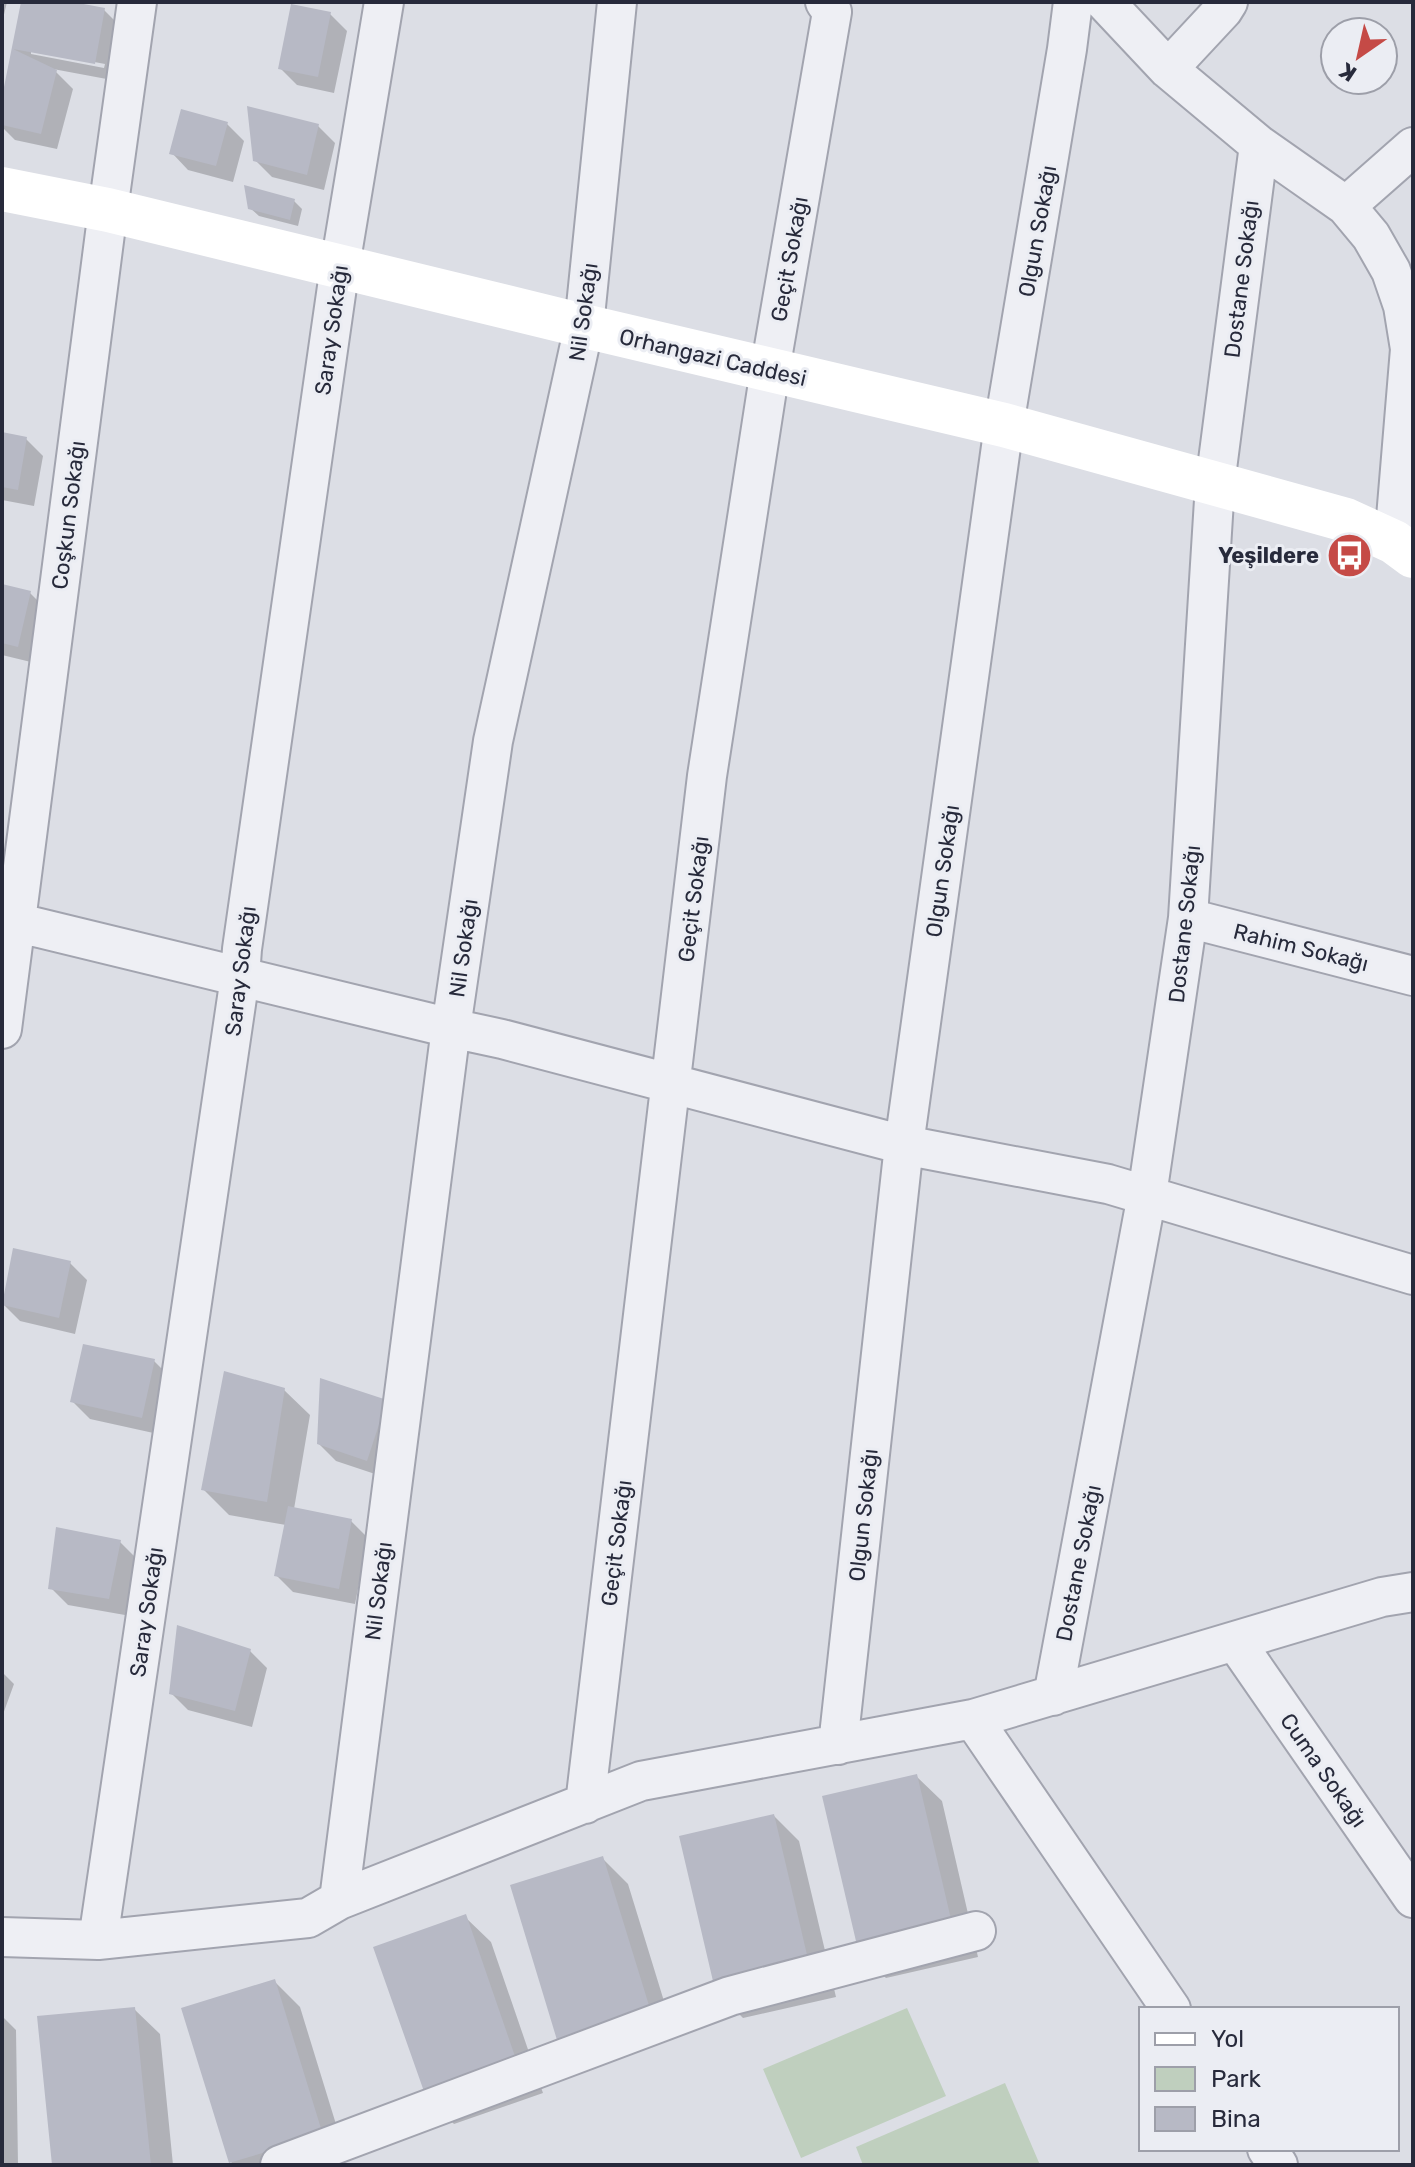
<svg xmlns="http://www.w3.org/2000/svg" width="1415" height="2167" viewBox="0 0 1415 2167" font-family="Rubik,sans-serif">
  <rect width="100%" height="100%" fill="#dcdee5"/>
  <!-- green -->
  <path fill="#bfcfbe" d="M907 2008 946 2096 801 2158 763 2069Z
    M1005 2083 1040 2165H863L856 2147Z"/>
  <!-- shadow -->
  <path fill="#0003" fill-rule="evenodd" d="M2 2H7L2 23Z
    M23 2H63L104 10 121 27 112 80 53 69 73 89 57 149 15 140 2 127V106ZM31 50 105 64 104 68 31 54Z
    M330 14 347 31 334 93 297 85 280 68Z
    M227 124 244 141 233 182 188 170 172 153Z
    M318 126 335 143 324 190 272 177 255 160Z
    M294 201 302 209 298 226 259 216 250 208Z
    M2 434 26 439 43 456 34 506 2 500Z
    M2 586 30 593 47 610 35 663 2 655Z
    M70 1263 87 1280 75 1334 20 1321 3 1304Z
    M154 1361 171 1378 158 1434 90 1419 73 1402Z
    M284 1390 310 1415 294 1509 351 1521 368 1538 355 1604 293 1592 276 1575 286 1525 229 1515 203 1489Z
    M386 1401 384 1477 336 1461 319 1444Z
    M120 1542 137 1559 125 1615 68 1605 51 1588Z
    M250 1651 267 1668 252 1727 188 1710 171 1693Z
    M2 1672 14 1684 2 1717Z
    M916 1776 942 1801 978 1957 886 1978 860 1953Z
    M774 1816 799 1841 836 1997 743 2018 718 1993Z
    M603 1859 628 1884 675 2037 584 2065 559 2039Z
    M465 1917 491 1942 543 2093 454 2124 429 2099Z
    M275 1982 300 2007 347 2160 330 2165H234L231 2162Z
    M134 2009 160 2034 173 2165H54Z
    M2 2016 16 2030 18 2165H2Z"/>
  <!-- building -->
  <path fill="#b7b9c5" d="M21 2H73L105 8 95 64 13 49 57 70 41 134 2 125V97Z
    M291 4 331 12 318 77 278 69Z
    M247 106 319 124 307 175 253 161Z
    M181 109 228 122 216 166 169 154Z
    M244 185 295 199 290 220 248 209Z
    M2 432 27 437 18 490 2 487Z
    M2 584 31 591 18 647 2 643Z
    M13 1248 71 1261 59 1318 2 1305Z
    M83 1344 155 1359 142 1418 70 1402Z
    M224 1371 285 1388 267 1502 201 1490Z
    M320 1378 387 1400 367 1461 317 1444Z
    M288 1506 352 1519 339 1589 274 1576Z
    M56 1527 121 1540 109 1599 48 1589Z
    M177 1625 251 1649 235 1711 169 1694Z
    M917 1774 954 1932 859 1954 822 1796Z
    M774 1814 811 1972 716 1994 679 1836Z
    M603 1856 651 2012 557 2040 510 1885Z
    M466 1914 519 2068 427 2100 373 1947Z
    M275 1979 323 2135 229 2163 181 2008Z
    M135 2007 151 2165H52L37 2016Z"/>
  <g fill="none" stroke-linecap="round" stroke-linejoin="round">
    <defs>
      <path id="street" d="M1105 2 1168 69 1259 145 1346 206 1371 236 1391 271 1403 306 1410 349 1394 542
        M1168 69 1223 10 1228 2
        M1346 206 1413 147
        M1188 918 1413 976
        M2 919 451 1028 502 1039 904 1145 1108 1184 1413 1275
        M2 1029 108 210 137 2
        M1235 1641 1413 1898
        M1053 1696 1147 1195 1188 918 1215 484 1259 145
        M973 1719 1171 2009
        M838 1745 904 1145 1004 425 1067 49 1073 2
        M585 1804 707 776 770 370 832 12 825 2
        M339 1900 451 1028 493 741 584 326 617 2
        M2 1937 98 1940 308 1918 339 1900 641 1781 973 1719 1382 1597 1413 1592
        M98 1940 240 977 242 949 340 266 384 2
        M1267 2149 1278 2165
        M280 2165 730 1996 976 1931"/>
    </defs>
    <!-- street casing -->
    <use href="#street" stroke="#a2a4af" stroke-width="42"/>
    <!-- street -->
    <use href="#street" stroke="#eeeff4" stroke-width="38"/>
    <!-- secondary -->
    <path stroke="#fff" stroke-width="44" d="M2 189 108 210 584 326 1004 425 1346 520 1394 542 1413 556"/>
  </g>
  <!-- icons -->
  <defs>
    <symbol id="bus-disc" viewBox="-11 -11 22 22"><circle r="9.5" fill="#c54a46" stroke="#ebedf3"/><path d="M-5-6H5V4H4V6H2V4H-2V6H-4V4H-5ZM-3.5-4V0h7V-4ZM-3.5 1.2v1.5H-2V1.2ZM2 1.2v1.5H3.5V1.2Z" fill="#fff"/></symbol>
  </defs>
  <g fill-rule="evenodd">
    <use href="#bus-disc" x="1324" y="530" width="51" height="51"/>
  </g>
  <g text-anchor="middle" stroke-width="6" stroke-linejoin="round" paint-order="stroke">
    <!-- street labels -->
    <g font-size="22" fill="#272a3b" stroke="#ebedf3">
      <text transform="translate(1037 231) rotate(-80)" y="8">Olgun Sokağı</text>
      <text transform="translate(789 259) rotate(-80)" y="8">Geçit Sokağı</text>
      <text transform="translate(1241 279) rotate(-83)" y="8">Dostane Sokağı</text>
      <text transform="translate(583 312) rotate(-82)" y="8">Nil Sokağı</text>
      <text transform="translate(331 330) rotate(-82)" y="8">Saray Sokağı</text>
      <text transform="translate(713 357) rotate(13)" y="8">Orhangazi Caddesi</text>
      <text transform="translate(68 515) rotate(-83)" y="8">Coşkun Sokağı</text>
      <text transform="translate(942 871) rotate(-82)" y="8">Olgun Sokağı</text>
      <text transform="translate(693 899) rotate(-83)" y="8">Geçit Sokağı</text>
      <text transform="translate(1184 924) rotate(-84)" y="8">Dostane Sokağı</text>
      <text transform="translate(1301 947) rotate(14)" y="8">Rahim Sokağı</text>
      <text transform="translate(463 948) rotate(-82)" y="8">Nil Sokağı</text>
      <text transform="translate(240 971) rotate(-83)" y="8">Saray Sokağı</text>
      <text transform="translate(863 1515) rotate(-84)" y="8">Olgun Sokağı</text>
      <text transform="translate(616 1543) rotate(-83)" y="8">Geçit Sokağı</text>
      <text transform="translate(1078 1563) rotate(-79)" y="8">Dostane Sokağı</text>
      <text transform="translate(378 1591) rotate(-83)" y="8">Nil Sokağı</text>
      <text transform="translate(146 1612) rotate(-82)" y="8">Saray Sokağı</text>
      <text transform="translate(1324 1770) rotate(55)" y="8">Cuma Sokağı</text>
    </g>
    <!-- poi labels -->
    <g font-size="22" font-weight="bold" fill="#272a3b" stroke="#ebedf3" text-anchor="end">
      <text x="1319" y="563">Yeşildere</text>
    </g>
  </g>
  <!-- border -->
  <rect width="1415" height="2167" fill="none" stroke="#272a3b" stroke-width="8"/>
  <!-- legend -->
  <rect x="1139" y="2007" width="260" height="144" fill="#ebedf3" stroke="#9d9fa9" stroke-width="2"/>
  <rect x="1155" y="2033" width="40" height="12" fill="#ffffff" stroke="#9d9fa9" stroke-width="2"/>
  <text x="1211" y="2047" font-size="24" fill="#272a3b">Yol</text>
  <rect x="1155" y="2067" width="40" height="24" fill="#bfcfbe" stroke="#9d9fa9" stroke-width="2"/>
  <text x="1211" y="2087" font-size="24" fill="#272a3b">Park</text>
  <rect x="1155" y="2107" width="40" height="24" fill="#b7b9c5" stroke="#9d9fa9" stroke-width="2"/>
  <text x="1211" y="2127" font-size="24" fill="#272a3b">Bina</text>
  <!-- north arrow -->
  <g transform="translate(1359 56) rotate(214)"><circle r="38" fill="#ebedf3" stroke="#9d9fa9" stroke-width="2"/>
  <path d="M0-6L14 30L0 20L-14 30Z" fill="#c54a46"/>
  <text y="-12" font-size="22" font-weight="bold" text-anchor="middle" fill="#272a3b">K</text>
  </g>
</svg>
